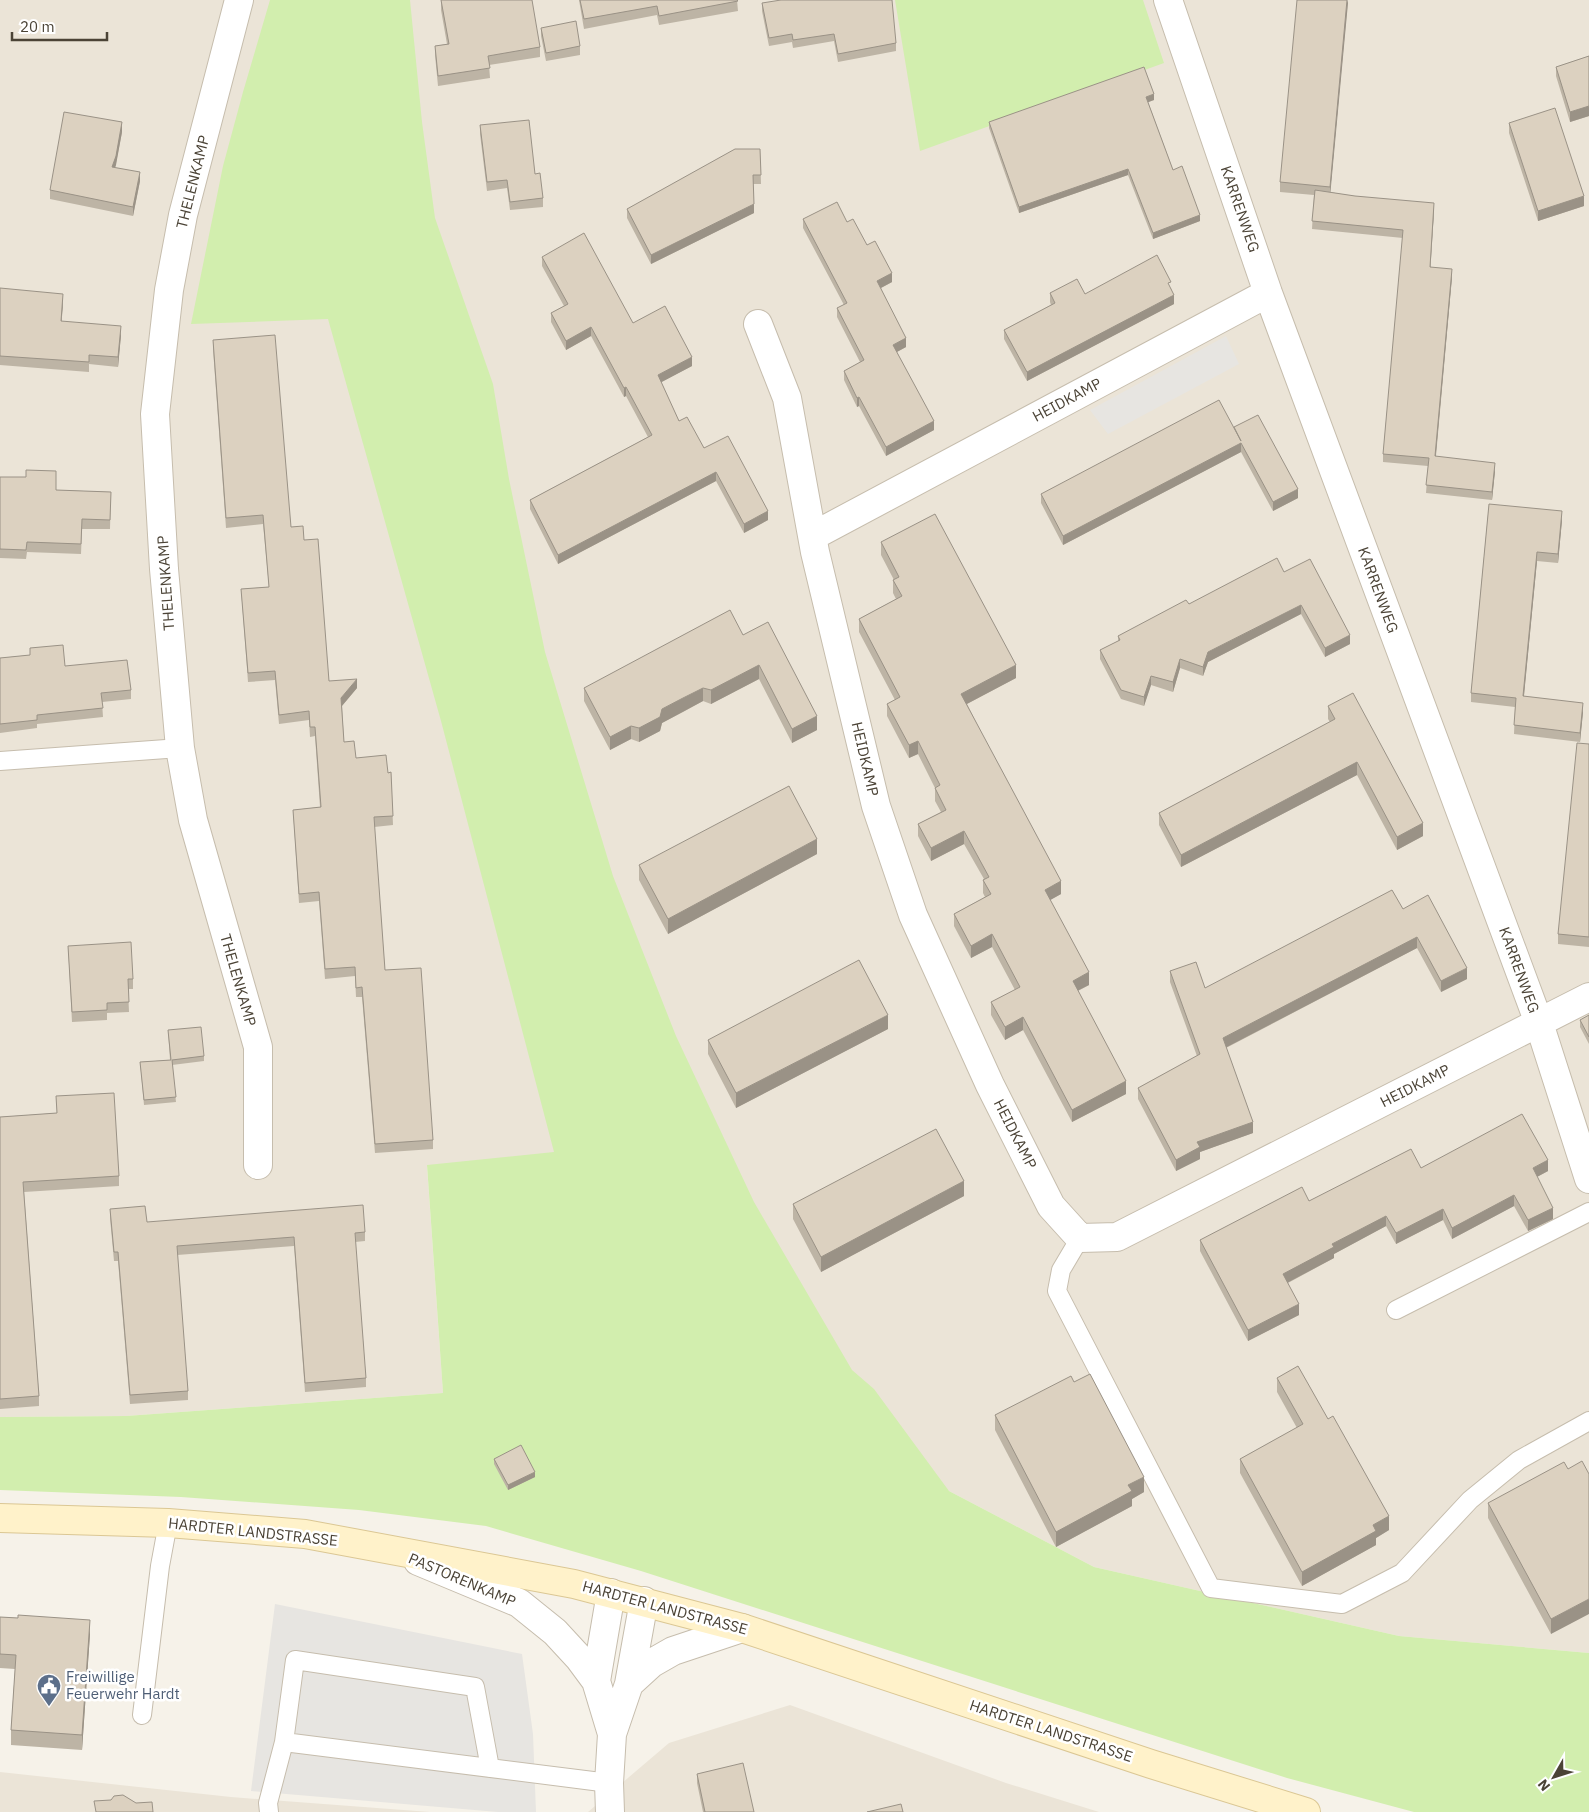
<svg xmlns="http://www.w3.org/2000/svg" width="1589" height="1812" viewBox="0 0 1589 1812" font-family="'IBM Plex Sans',sans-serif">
  <rect width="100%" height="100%" fill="#f6f2e9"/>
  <!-- residential -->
  <path fill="#ebe4d7" d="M0 0H1589V1653L1399 1636 1094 1567 949 1491 427 1166 443 1393 126 1416 0 1417Z
    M790 1705 1006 1783 1099 1812H588L669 1743Z
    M0 1772 231 1797 430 1812H0Z"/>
  <!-- green -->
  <path fill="#d2eeae" d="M270 0H410L422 122 435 218 493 384 509 479 545 652 613 876 676 1036 754 1202 852 1370 874 1389 949 1491 1094 1567 1399 1636 1589 1653V1812H1414L1287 1778 641 1571 486 1526 359 1510 181 1497 0 1490V1417L126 1416 443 1393 427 1165 554 1152 441 721 328 319 191 324 223 166 243 92Z
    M895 0H1143L1164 63 920 151Z"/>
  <!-- parking -->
  <path fill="#e7e5e1" d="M1226 336 1239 364 1108 434 1090 410Z
    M275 1604 522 1654 533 1734 536 1812H498L251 1791Z"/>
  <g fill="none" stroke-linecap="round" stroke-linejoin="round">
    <defs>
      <path id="service" d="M0 761 180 748
        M1080 1238 1061 1270 1057 1291 1211 1588 1342 1604 1402 1573 1470 1500 1519 1460 1589 1421
        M1396 1310 1589 1212
        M142 1715 160 1566 168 1523
        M490 1768 475 1687 295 1660 284 1742 609 1783
        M269 1812 268 1803 284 1742"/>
      <path id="minor" d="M239 0 183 215 169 290 155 414 164 569 180 748 193 820 258 1047V1165
        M1168 0 1268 293 1539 1023 1589 1179
        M758 324 787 398 815 552 876 806 913 915 990 1085 1051 1206 1080 1238 1117 1237 1589 997
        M813 536 1268 293
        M418 1561 519 1603 555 1632 579 1658 596 1681 612 1734
        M596 1681 611 1593
        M629 1684 652 1663 673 1651 742 1628
        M610 1812 609 1783 612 1734 629 1684 644 1601"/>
      <path id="secondary" d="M0 1518 168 1523 305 1534 574 1584 742 1628 1151 1764 1306 1812"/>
    </defs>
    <!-- service casing -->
    <use href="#service" stroke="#c6bdad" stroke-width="20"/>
    <!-- minor casing -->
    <use href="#minor" stroke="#c6bdad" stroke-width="30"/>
    <!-- secondary casing -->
    <use href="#secondary" stroke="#dbc794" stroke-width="30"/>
    <!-- service -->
    <use href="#service" stroke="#fff" stroke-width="18"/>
    <!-- minor -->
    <use href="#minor" stroke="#fff" stroke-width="28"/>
    <!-- secondary -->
    <use href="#secondary" stroke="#fff2ca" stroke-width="28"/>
  </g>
  <!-- wall -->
  <path fill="#bdb4a5" d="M441 0 540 47V57L489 65 490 78 438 86 435 55V46L447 44 441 10Z
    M579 0H737L738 11 659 25 657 15 584 29Z
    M1348 0 1330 192 1434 211 1430 267 1452 277 1436 456 1495 471 1492 500 1426 493 1428 466 1383 462V454L1403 238 1312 229 1314 195 1280 192V182Z
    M762 3 896 43V51L838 62 834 41 793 48 792 42 769 46 762 11Z
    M541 28 580 46V55L546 61 541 36Z
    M1589 56V116L1570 122 1556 76V67Z
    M1154 100 1148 102 1173 170 1200 221 1153 239 1128 175 1019 213 989 128V122Z
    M1509 123 1584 206 1538 221 1509 133Z
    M480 125 535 174 543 198V207L510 210 507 188 487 191 480 134Z
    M122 132 115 168 140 181 133 216 50 199V190Z
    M760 149 761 184H753L754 213 651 264 627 218V209Z
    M803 219 847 222 867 245 892 282 881 288 906 347 897 352 934 430 886 456 859 406 857 407 844 380V371L860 362 837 317V308L844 305 803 228Z
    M542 257 692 366 661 382 679 421 704 448 768 520 744 533 716 481 558 564 530 509V500L648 437 626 396 624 397 591 336 566 350 551 322V313L564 306 542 266Z
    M0 288 63 303 61 321 121 335 118 367 89 364V372L0 365Z
    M1171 288 1174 304 1027 381 1004 339V330L1051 305 1050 302V293L1085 294Z
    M213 340 291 527 304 540 329 681 357 688 342 706 344 742 356 758 388 773 391 772 393 825 374 827 385 970 433 1140V1149L375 1153 362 997H356L355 976 325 979 319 901 299 903 293 810 320 807 315 736 310 737 309 720 279 724 275 680 248 682 241 589 269 587 263 524 226 528 213 349Z
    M1234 429 1298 498 1273 511 1241 452 1063 545 1041 503V494Z
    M0 477 56 490 111 492 110 529H82L81 554 27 552 26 559 0 558Z
    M1489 504 1562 520 1558 563 1537 561 1524 696 1583 712 1580 742 1514 734 1515 707 1471 702V693Z
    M881 542 1016 678 967 704 1061 894 1050 900 1089 985 1078 991 1126 1094 1072 1122 1023 1030 1005 1040 991 1015V1002L1015 990 992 947 971 958 954 926V914L985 897 983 893V880L984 879 964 844 931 861 918 836V824L941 812 935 801V788L918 754 909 758 887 716V704L895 700 859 632V619L896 599 893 593V580H894L881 555Z
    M1284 572 1350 644 1325 657 1301 614 1208 662 1203 676 1180 668 1173 692 1151 685 1144 706 1121 699 1100 659V650L1118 641V636L1189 604Z
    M743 635 817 730 792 743 759 679 711 704 703 701 683 712 662 723 660 731 639 742 631 739 610 750 584 701V688Z
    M30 648 65 666 131 690V699L102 702 103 717 37 724V728L0 733V658L30 655Z
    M1328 706 1423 836 1397 850 1357 775 1181 867 1159 825V813L1330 722 1328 719Z
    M1589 744V947L1558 944V934Z
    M817 854 668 934 639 880V865Z
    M1403 909 1467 979 1441 992 1417 948 1226 1048 1253 1133 1200 1152V1159L1176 1171 1138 1099V1088L1197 1056 1170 982V971L1205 988Z
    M68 946 133 979V989H128L129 1012 107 1013V1020L72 1022Z
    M1589 1015V1044L1580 1027V1020Z
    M888 1029 736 1108 708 1054V1040Z
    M168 1030 204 1056V1061L172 1065 176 1102 144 1105 140 1062 170 1060Z
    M56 1096 119 1176V1186L24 1192 39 1396V1406L0 1409V1117L57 1113Z
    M1421 1168 1548 1171 1537 1177 1553 1219 1528 1231 1514 1206 1452 1239 1443 1220 1396 1244 1386 1226 1334 1254V1258L1288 1283 1299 1315 1248 1341 1200 1251V1240L1309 1201Z
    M964 1196 821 1272 793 1219V1204Z
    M110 1209 147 1222 365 1232V1241L355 1242 366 1378V1387L305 1392 294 1246 177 1255 188 1391V1400L130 1404 118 1261H114L110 1218Z
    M1277 1378 1389 1530 1376 1538V1545L1302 1586 1240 1473V1459L1297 1428 1277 1392Z
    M1074 1382 1144 1492 1132 1499V1506L1056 1547 995 1430V1415Z
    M494 1459 535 1477 508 1490 494 1464Z
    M1568 1469 1551 1634 1488 1518V1503Z
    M0 1617 18 1618 90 1634 82 1750 11 1745V1730L15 1669 0 1668Z
    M697 1774 754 1812H703L697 1783Z"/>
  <!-- shaded-wall -->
  <path fill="#9a9286" d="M1347 0 1348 3 1330 197V187Z
    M1154 94V100L1146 103V97Z
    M1589 106V116L1570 122V112Z
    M122 122V132L116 165 112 176V167Z
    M1128 169V175L1019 213V207Z
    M140 172V181L133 216V207Z
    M1584 196V206L1538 221V211Z
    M1434 203V211L1430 275V267Z
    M754 204V213L651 264V255Z
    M1200 215V221L1153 239V233Z
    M1452 269V277L1435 464V456Z
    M892 273V282L877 290V281Z
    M63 294V303L61 330V321Z
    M1174 295V304L1027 381V372Z
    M121 326V335L118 367V357Z
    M591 327V336L566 350V341Z
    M906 338V347L893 354V345Z
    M692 357V366L658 384V375Z
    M626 387V396L624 397V388Z
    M859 397V406L857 407V398Z
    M934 421V430L886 456V447Z
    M1241 443V452L1063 545V536Z
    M1495 463V471L1492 500V492Z
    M716 472V481L558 564V555Z
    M1298 489V498L1273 511V502Z
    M768 511V520L744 533V524Z
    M1562 511V520L1558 563V554Z
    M1537 552V561L1523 705V696Z
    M1301 605V614L1208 662 1203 676V667L1208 652Z
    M1350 635V644L1325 657V648Z
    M1180 659V668L1173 692V682Z
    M759 665V679L711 704V690Z
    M1016 665V678L961 707V694Z
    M1151 676V685L1144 706V697Z
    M357 679V688L341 707V698Z
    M703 688V701L662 723 660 731 639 742V728L662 709Z
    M1583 703V712L1580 742V733Z
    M817 716V730L792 743V729Z
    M631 726V739L610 750V737Z
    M918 741V754L909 758V745Z
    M1357 762V775L1181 867V855Z
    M1423 823V836L1397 850V837Z
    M964 831V844L931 861V848Z
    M817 839V854L668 934V919Z
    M1061 881V894L1045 903V890Z
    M992 934V947L971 958V946Z
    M1417 937V948L1223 1049V1038Z
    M1467 968V979L1441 992V981Z
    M1089 972V985L1073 993V981Z
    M888 1015V1029L736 1108V1093Z
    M1023 1017V1030L1005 1040V1027Z
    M1126 1081V1094L1072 1122V1110Z
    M1253 1122V1133L1200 1152V1159L1176 1171V1160L1197 1142Z
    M1548 1160V1171L1533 1179V1168Z
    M964 1181V1196L821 1272V1257Z
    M1514 1195V1206L1452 1239V1228Z
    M1553 1208V1219L1528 1231V1220Z
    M1443 1209V1220L1396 1244V1233Z
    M1386 1216V1226L1334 1254V1258L1283 1285V1274L1332 1244Z
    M1299 1304V1315L1248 1341V1330Z
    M535 1472V1477L508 1490V1485Z
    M1144 1477V1492L1132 1499V1506L1056 1547V1532L1128 1485Z
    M1389 1516V1530L1376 1538V1545L1302 1586V1572L1373 1525Z
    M1589 1599V1614L1551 1634V1619Z
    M90 1620V1634L82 1750V1735Z"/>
  <!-- building -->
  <path fill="#dcd1c0" stroke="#9a9286" d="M441 0H532L540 47 488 56 490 68 438 76 435 46 449 44Z
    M580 0H737L738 1 659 16 657 6 584 19Z
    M781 0H892L896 43 838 54 834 34 793 40 792 34 769 38 762 3Z
    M1297 0H1347L1330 187 1280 182Z
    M576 21 580 46 546 53 541 28Z
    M1589 56V106L1570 112 1556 67Z
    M1144 67 1154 94 1146 97 1173 170 1182 166 1200 215 1153 233 1128 169 1019 207 989 122Z
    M1555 108 1584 196 1538 211 1509 123Z
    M64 112 122 122 116 156 112 167 140 172 133 207 50 190Z
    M529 120 535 174 540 173 543 198 510 202 507 180 487 182 480 125Z
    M735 149H760L761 175H753L754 204 651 255 627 209Z
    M1315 190 1355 196 1434 203 1430 267 1452 269 1435 456 1495 463 1492 492 1426 485 1429 458 1383 454 1403 230 1312 221Z
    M837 202 847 222 853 219 867 245 875 241 892 273 877 281 906 338 893 345 934 421 886 447 859 397 857 398 844 371 864 360 837 308 847 303 803 219Z
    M584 233 633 323 665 306 692 357 658 375 679 421 687 417 704 448 728 436 768 511 744 524 716 472 558 555 530 500 652 435 626 387 624 388 591 327 566 341 551 313 568 304 542 257Z
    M1157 255 1171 282 1168 283 1174 295 1027 372 1004 330 1055 303 1050 293 1077 279 1085 294Z
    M0 288 63 294 61 321 121 326 118 357 89 355V362L0 356Z
    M275 335 291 527 303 526 304 540 318 539 329 681 357 679 341 698 344 742 354 741 356 758 386 755 388 773 391 772 393 816 374 817 385 970 421 968 433 1140 375 1144 362 987 356 988 355 967 325 969 319 892 299 894 293 810 321 807 315 727H310L309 711 279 715 275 671 248 673 241 589 269 587 263 515 226 518 213 340Z
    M1219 400 1241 441 1234 427 1258 415 1298 489 1273 502 1241 443 1063 536 1041 494Z
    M26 470 56 471V490L111 492 110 520 82 519 81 544 27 542 26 550 0 549V477H26Z
    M1489 504 1562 511 1558 554 1537 552 1523 696 1583 703 1580 733 1514 725 1516 698 1471 693Z
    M935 514 1016 665 961 694 1061 881 1045 890 1089 972 1073 981 1126 1081 1072 1110 1023 1017 1005 1027 991 1002 1020 987 992 934 971 946 954 914 991 894 983 880 989 877 964 831 931 848 918 824 946 810 935 788 940 785 918 741 909 745 887 704 900 697 859 619 902 596 893 580 899 577 881 542Z
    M1277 558 1284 572 1310 559 1350 635 1325 648 1301 605 1208 652 1203 667 1180 659 1173 682 1151 676 1144 697 1121 690 1100 650 1120 640 1118 636 1186 600 1189 604Z
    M730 610 743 635 768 622 817 716 792 729 759 665 711 690 703 688 683 698 662 709 660 717 639 728 631 726 610 737 584 688Z
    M63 645 65 666 127 660 131 690 101 693 103 708 37 715V720L0 724V658L30 655V648Z
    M1353 693 1423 823 1397 837 1357 762 1181 855 1159 813 1335 719 1328 706Z
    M1577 743 1589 744V937L1558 934Z
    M789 786 817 839 668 919 639 865Z
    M1392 890 1403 909 1428 895 1467 968 1441 981 1417 937 1223 1038 1253 1122 1197 1142 1200 1147 1176 1160 1138 1088 1200 1054 1170 971 1196 962 1205 988Z
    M131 942 133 979H128L129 1002 107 1003V1010L72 1012 68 946Z
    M859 960 888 1015 736 1093 708 1040Z
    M1589 1015V1037L1580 1020Z
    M201 1027 204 1056 172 1060 176 1097 144 1100 140 1062 171 1060 168 1030Z
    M114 1093 119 1176 23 1182 39 1396 0 1399V1117L57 1113 56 1096Z
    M1522 1114 1548 1160 1533 1168 1553 1208 1528 1220 1514 1195 1452 1228 1443 1209 1396 1233 1386 1216 1332 1244 1334 1247 1283 1274 1299 1304 1248 1330 1200 1240 1302 1187 1309 1201 1411 1149 1421 1168Z
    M936 1129 964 1181 821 1257 793 1204Z
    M363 1205 365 1232 355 1233 366 1378 305 1383 294 1237 177 1246 188 1391 130 1395 118 1252H114L110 1209 145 1206 147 1222Z
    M1298 1366 1328 1419 1333 1416 1389 1516 1373 1525 1376 1531 1302 1572 1240 1459 1303 1424 1277 1378Z
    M1090 1374 1144 1477 1128 1485 1132 1491 1056 1532 995 1415 1071 1376 1074 1382Z
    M521 1445 535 1472 508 1485 494 1459Z
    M1582 1461 1589 1474V1599L1551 1619 1488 1503 1564 1462 1568 1469Z
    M18 1615 90 1620 82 1735 11 1730 16 1655 0 1654V1617L18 1618Z
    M743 1763 754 1812H705L697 1774Z
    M123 1795 136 1803 152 1802 153 1812H96L94 1801 111 1800 114 1796Z
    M901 1804 903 1812H867Z"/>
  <!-- icons -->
  <defs>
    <symbol id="civic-pin" viewBox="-11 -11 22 30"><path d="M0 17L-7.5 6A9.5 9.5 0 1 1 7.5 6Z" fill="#5c6f8a" stroke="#fff"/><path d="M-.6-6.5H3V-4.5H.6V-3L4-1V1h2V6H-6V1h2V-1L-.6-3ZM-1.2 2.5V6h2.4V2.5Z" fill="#fff"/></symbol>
  </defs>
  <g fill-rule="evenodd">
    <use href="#civic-pin" x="35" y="1672" width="28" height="38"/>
  </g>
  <g text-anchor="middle" stroke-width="5" stroke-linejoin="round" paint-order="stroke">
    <!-- street labels -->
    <g font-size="15" fill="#4b4336" stroke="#fff">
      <text transform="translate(193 182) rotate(-76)" y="5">THELENKAMP</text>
      <text transform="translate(1240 209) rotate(71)" y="5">KARRENWEG</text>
      <text transform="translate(1067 400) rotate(-28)" y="5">HEIDKAMP</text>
      <text transform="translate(166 583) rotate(-94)" y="5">THELENKAMP</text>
      <text transform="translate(1378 590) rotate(70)" y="5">KARRENWEG</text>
      <text transform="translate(865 759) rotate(77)" y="5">HEIDKAMP</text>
      <text transform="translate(1519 970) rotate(70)" y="5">KARRENWEG</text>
      <text transform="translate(238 980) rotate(74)" y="5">THELENKAMP</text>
      <text transform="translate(1415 1086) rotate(-27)" y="5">HEIDKAMP</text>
      <text transform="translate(1015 1134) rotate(63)" y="5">HEIDKAMP</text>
      <text transform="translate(253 1532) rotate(6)" y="5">HARDTER LANDSTRASSE</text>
      <text transform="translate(462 1580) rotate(23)" y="5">PASTORENKAMP</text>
      <text transform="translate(665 1608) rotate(15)" y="5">HARDTER LANDSTRASSE</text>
      <text transform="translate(1051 1731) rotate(18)" y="5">HARDTER LANDSTRASSE</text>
    </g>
    <!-- service labels -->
    <g font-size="15" fill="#4e5e75" stroke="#fff" text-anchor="start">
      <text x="66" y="1682">Freiwillige<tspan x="66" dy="17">Feuerwehr Hardt</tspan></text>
    </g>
  </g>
  <!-- north arrow -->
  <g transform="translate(1554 1777) rotate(231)" stroke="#ffffff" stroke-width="4" paint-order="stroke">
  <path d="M0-4L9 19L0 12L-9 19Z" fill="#4b4336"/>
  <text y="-8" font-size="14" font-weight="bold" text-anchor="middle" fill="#4b4336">N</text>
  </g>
  <!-- scale -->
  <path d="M12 32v8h95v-8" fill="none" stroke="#4b4336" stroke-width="2.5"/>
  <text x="20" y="32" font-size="15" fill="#4b4336" stroke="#ffffff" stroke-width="4" paint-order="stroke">20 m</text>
</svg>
